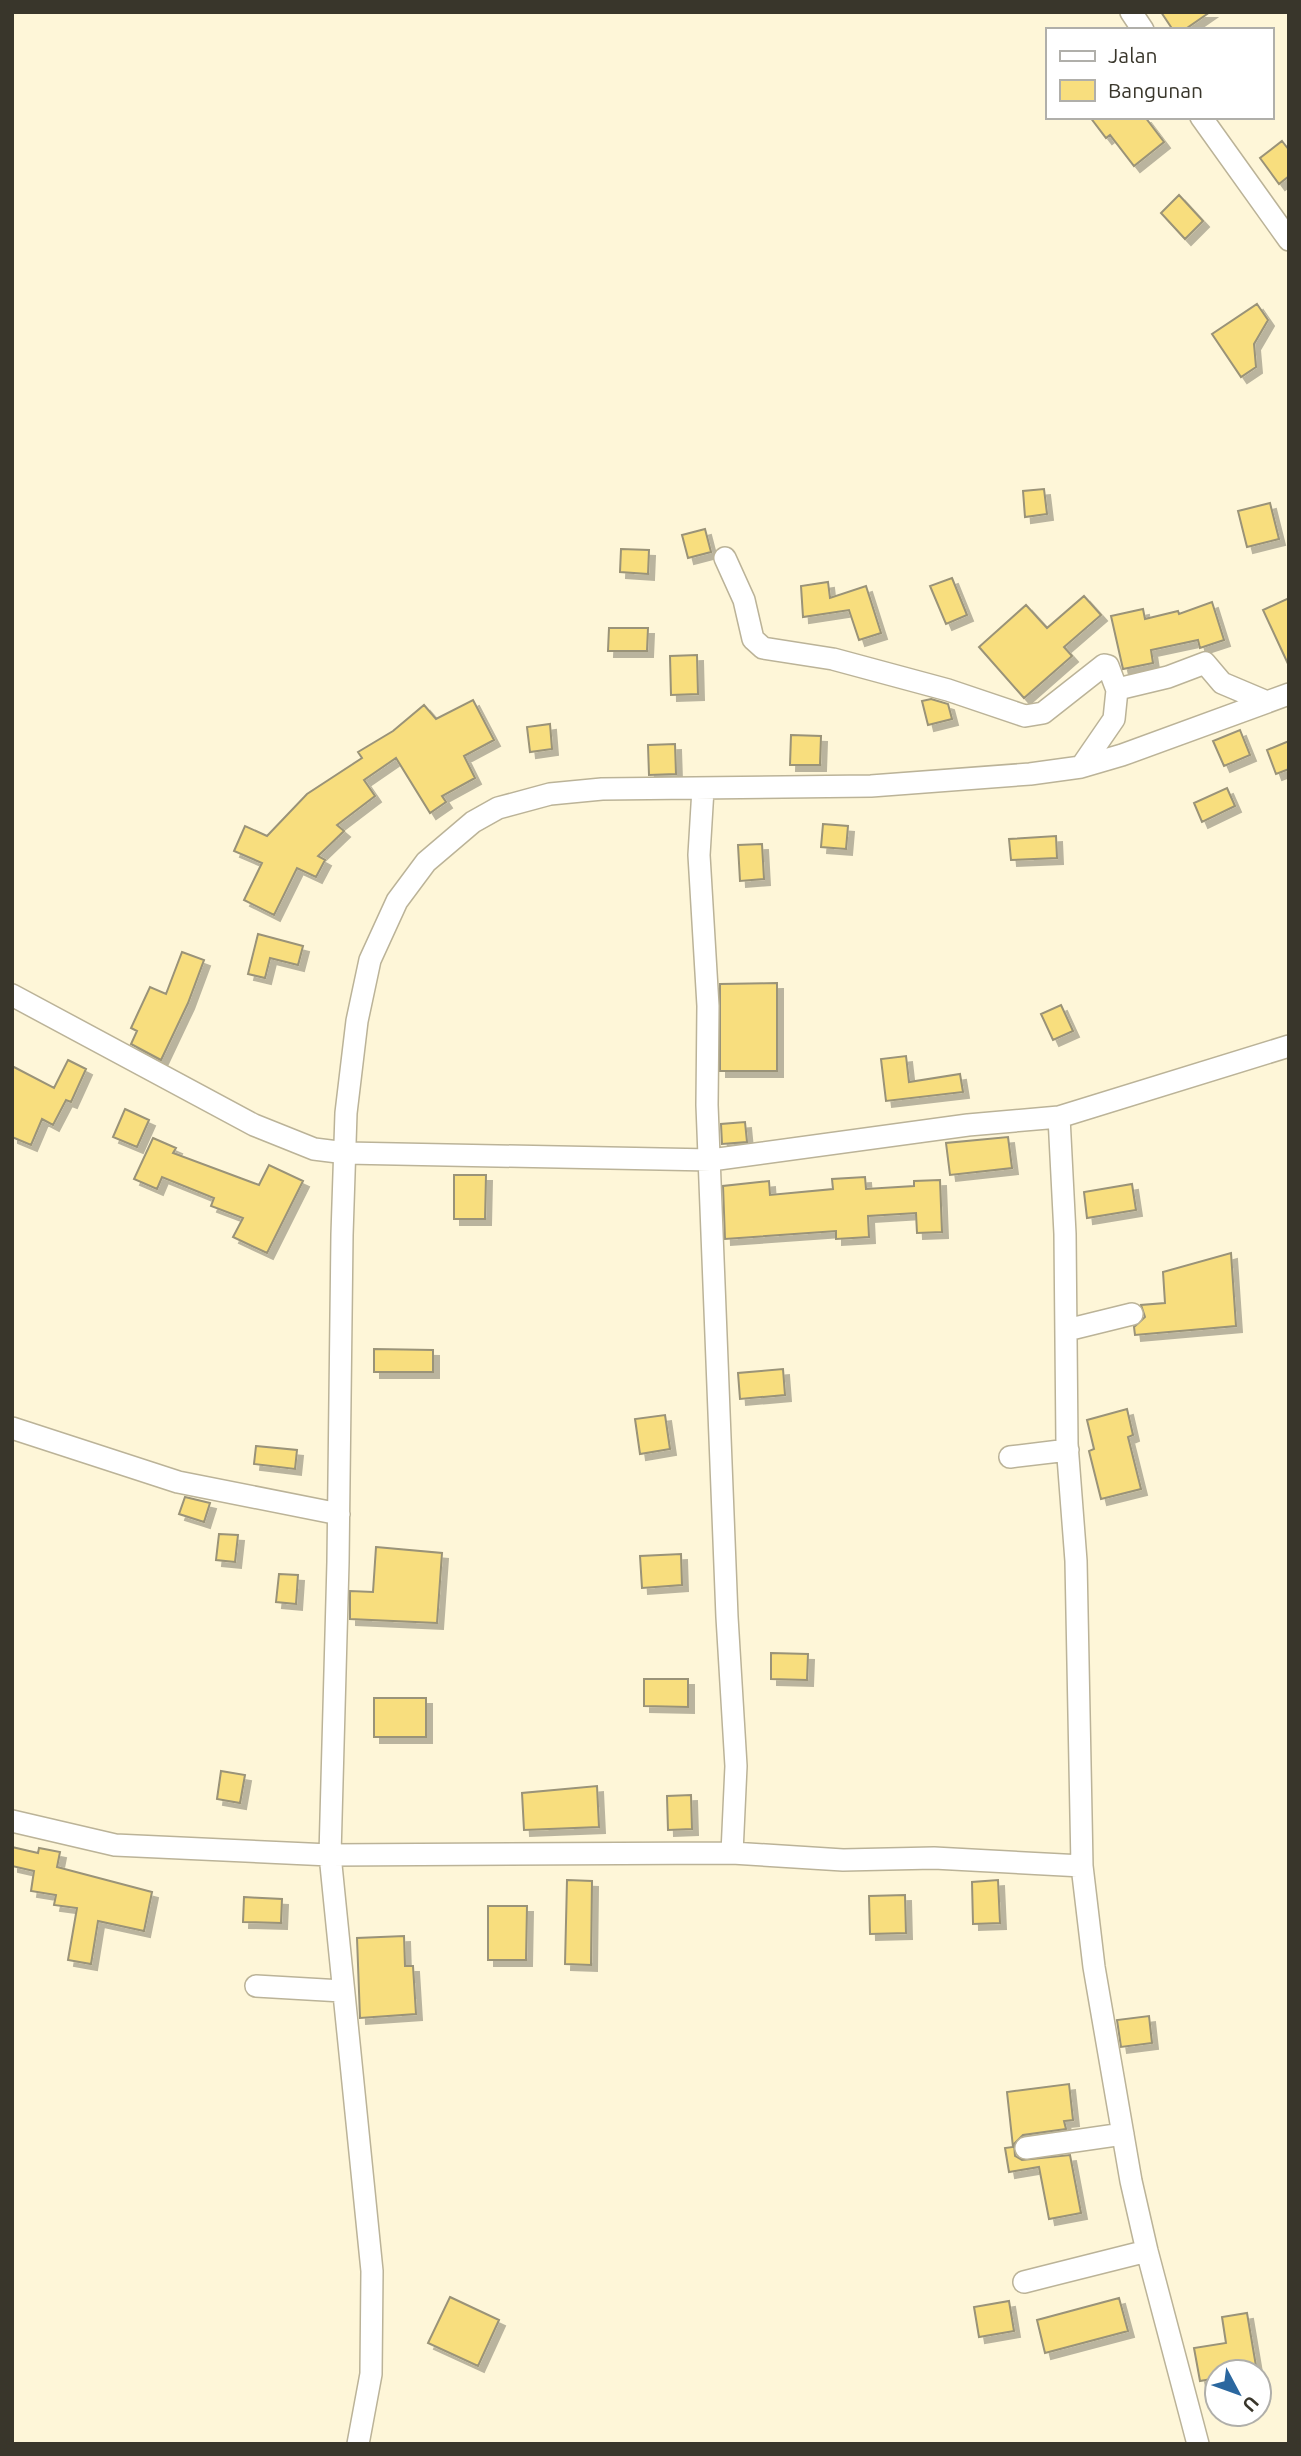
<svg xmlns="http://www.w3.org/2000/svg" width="1301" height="2456" viewBox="0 0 1301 2456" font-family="Ubuntu,sans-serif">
  <defs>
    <filter id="shadow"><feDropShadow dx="6" dy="6" stdDeviation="0" flood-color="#0004"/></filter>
  </defs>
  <rect width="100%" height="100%" fill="#fef6d8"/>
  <!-- building -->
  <path fill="#f8de7e" stroke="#9a9378" stroke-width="2" filter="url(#shadow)" d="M1161 12H1210L1184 30H1173Z
    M1090 117H1145L1164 142 1134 166 1110 135 1106 138Z
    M1282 141 1289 150V176L1279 184 1260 158Z
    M1179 195 1203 221 1185 239 1161 213Z
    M1257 304 1268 320 1254 344 1256 367 1241 377 1212 334Z
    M1044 489 1047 514 1025 517 1023 491Z
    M1270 503 1279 539 1247 547 1238 511Z
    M705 529 711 552 688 558 682 535Z
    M621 549 649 550 648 574 620 572Z
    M952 578 967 615 946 624 930 586Z
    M828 582 830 598 866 586 881 633 859 640 849 610 803 617 801 586Z
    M1084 596 1101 615 1064 647 1072 656 1024 698 979 647 1026 605 1047 628Z
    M1289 598V666L1263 610Z
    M1212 602 1224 640 1200 648 1198 640 1151 650 1153 663 1123 669 1111 616 1143 609 1145 619 1178 611 1179 614Z
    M609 628H648L647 651H608Z
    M697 655 698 694 671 695 670 656Z
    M931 699 948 704 952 719 928 725 922 701Z
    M473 700 494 740 464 756 475 778 442 796 446 802 430 813 396 758 364 780 375 796 337 825 344 831 318 856 325 860 316 877 297 868 274 915 244 900 262 863 234 851 245 826 267 836 307 794 362 758 358 752 393 731 424 705 436 719Z
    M550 724 552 749 530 752 527 727Z
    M1240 730 1250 755 1224 766 1213 741Z
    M791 735 821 736 820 765H790Z
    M1289 741V769L1276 774 1267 750Z
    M675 744 676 774 649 775 648 745Z
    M1227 788 1235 806 1202 822 1194 803Z
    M823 824 848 826 846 849 821 847Z
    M1056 836 1057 858 1011 860 1009 839Z
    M762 844 764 879 740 881 738 845Z
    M258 934 303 946 298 965 270 958 265 978 248 974Z
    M182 952 204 960 188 1003 161 1060 131 1044 137 1031 131 1028 150 987 166 994Z
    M777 983V1071H720V984Z
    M1061 1005 1073 1031 1053 1040 1041 1014Z
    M906 1056 909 1082 960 1074 963 1092 886 1101 881 1059Z
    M68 1060 86 1069 71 1102 66 1100 53 1125 42 1119 31 1145 12 1137V1066L54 1088Z
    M125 1109 149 1120 137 1147 113 1137Z
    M745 1122 747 1142 722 1144 721 1124Z
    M1008 1137 1012 1168 950 1175 946 1143Z
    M153 1138 176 1148 173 1153 259 1185 269 1165 303 1181 267 1253 233 1237 243 1218 211 1206 214 1198 162 1177 157 1189 134 1179Z
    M454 1175H486L485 1219H454Z
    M865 1177 866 1189 914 1186V1181L940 1180 942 1232 917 1233 916 1213 868 1216 869 1237 836 1239V1231L725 1239 723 1186 769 1181 770 1195 833 1189 832 1179Z
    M1132 1184 1136 1210 1087 1218 1084 1192Z
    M1231 1253 1236 1326 1135 1335 1134 1327 1145 1317 1141 1305 1165 1303 1163 1272Z
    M374 1349 433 1350V1372H374Z
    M783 1369 785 1395 740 1399 738 1373Z
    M1127 1409 1133 1435 1128 1437 1141 1489 1101 1499 1089 1451 1094 1449 1087 1420Z
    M665 1415 670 1449 640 1454 635 1419Z
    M256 1446 297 1450 295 1469 254 1464Z
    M185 1497 210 1503 204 1522 179 1514Z
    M219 1534 238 1535 235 1562 216 1560Z
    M376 1547 442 1553 437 1623 350 1619V1591L373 1592Z
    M681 1554 682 1585 642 1588 640 1556Z
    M279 1574 298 1575 296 1604 276 1602Z
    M771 1653 808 1654 807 1680 771 1679Z
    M644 1679H688V1707L644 1706Z
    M374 1698H426V1737H374Z
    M221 1771 245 1775 240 1803 217 1799Z
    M597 1786 599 1827 524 1830 522 1793Z
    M691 1795 692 1829 668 1830 667 1796Z
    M12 1847 38 1853 39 1848 60 1852 57 1867 152 1892 144 1931 98 1921 91 1964 68 1960 77 1908 54 1905 56 1895 31 1891 34 1871 12 1866Z
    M567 1880 592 1881 591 1965 565 1964Z
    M998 1880 1000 1923 973 1924 972 1882Z
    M905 1895 906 1933 870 1934 869 1896Z
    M244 1897 282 1899 281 1923 243 1922Z
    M488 1906H527L526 1960H488Z
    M404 1936 405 1966H413L416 2014 360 2018 357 1938Z
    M1149 2016 1152 2043 1121 2047 1117 2020Z
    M1069 2084 1073 2120 1064 2121 1066 2129 1023 2135 1014 2144 1015 2156 1022 2160 1070 2155 1081 2213 1049 2219 1039 2167 1009 2172 1005 2148 1013 2147 1007 2092Z
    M450 2297 499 2320 478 2366 428 2343Z
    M1119 2298 1128 2331 1045 2353 1037 2320Z
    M1009 2301 1014 2331 979 2337 974 2307Z
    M1247 2313 1257 2372H1217V2378L1200 2381 1194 2348 1226 2343 1222 2317Z"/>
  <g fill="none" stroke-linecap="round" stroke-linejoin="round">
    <defs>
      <path id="minor" d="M1131 12 1143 30
        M1201 117 1289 240
        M725 558 744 600 753 639 763 648 833 659 948 690 1025 716 1043 713 1104 665 1108 666 1117 690
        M1081 767 1114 719 1117 690 1122 688 1168 677 1205 663 1222 683 1267 702
        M703 789 699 855 708 1006 707 1105 727 1617 736 1766 732 1853
        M12 995 254 1125 314 1149 346 1153 711 1160 968 1125 1059 1117 1065 1234 1067 1444 1076 1561 1082 1866 1094 1967 1131 2181 1147 2251 1198 2444
        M1059 1117 1289 1046
        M1067 1330 1132 1314
        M12 1428 178 1482 339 1514
        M1010 1457 1068 1450
        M12 1821 115 1845 330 1855 732 1853 843 1860 934 1858 1082 1866
        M256 1986 342 1991
        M1026 2148 1123 2134
        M1024 2282 1147 2251
        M358 2444 371 2374 372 2271 330 1855 338 1562 342 1235 346 1113 357 1021 370 960 397 901 426 862 473 822 498 808 550 794 602 789 871 786 1030 774 1081 767 1122 755 1289 694"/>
    </defs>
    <!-- minor casing -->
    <use href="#minor" stroke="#bbb398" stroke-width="24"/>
    <!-- minor -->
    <use href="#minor" stroke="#fff" stroke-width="21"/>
  </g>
  <!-- border -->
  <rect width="1301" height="2456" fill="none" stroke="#39362b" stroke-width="28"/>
  <!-- legend -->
  <rect x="1046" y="28" width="228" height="91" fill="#ffffff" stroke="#b0afaa" stroke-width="2"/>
  <rect x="1060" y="51" width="35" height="10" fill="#ffffff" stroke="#b0afaa" stroke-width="2"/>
  <text x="1108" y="63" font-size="21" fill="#39362b">Jalan</text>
  <rect x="1060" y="80" width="35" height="21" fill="#f8de7e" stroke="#b0afaa" stroke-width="2"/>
  <text x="1108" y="98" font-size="21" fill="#39362b">Bangunan</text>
  <!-- north arrow -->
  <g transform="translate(1238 2393) rotate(131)"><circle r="33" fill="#ffffff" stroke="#b0afaa" stroke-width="2"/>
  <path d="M0-5L12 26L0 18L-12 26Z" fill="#2b679f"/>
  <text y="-10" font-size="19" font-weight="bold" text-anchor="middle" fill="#39362b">U</text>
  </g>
</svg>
